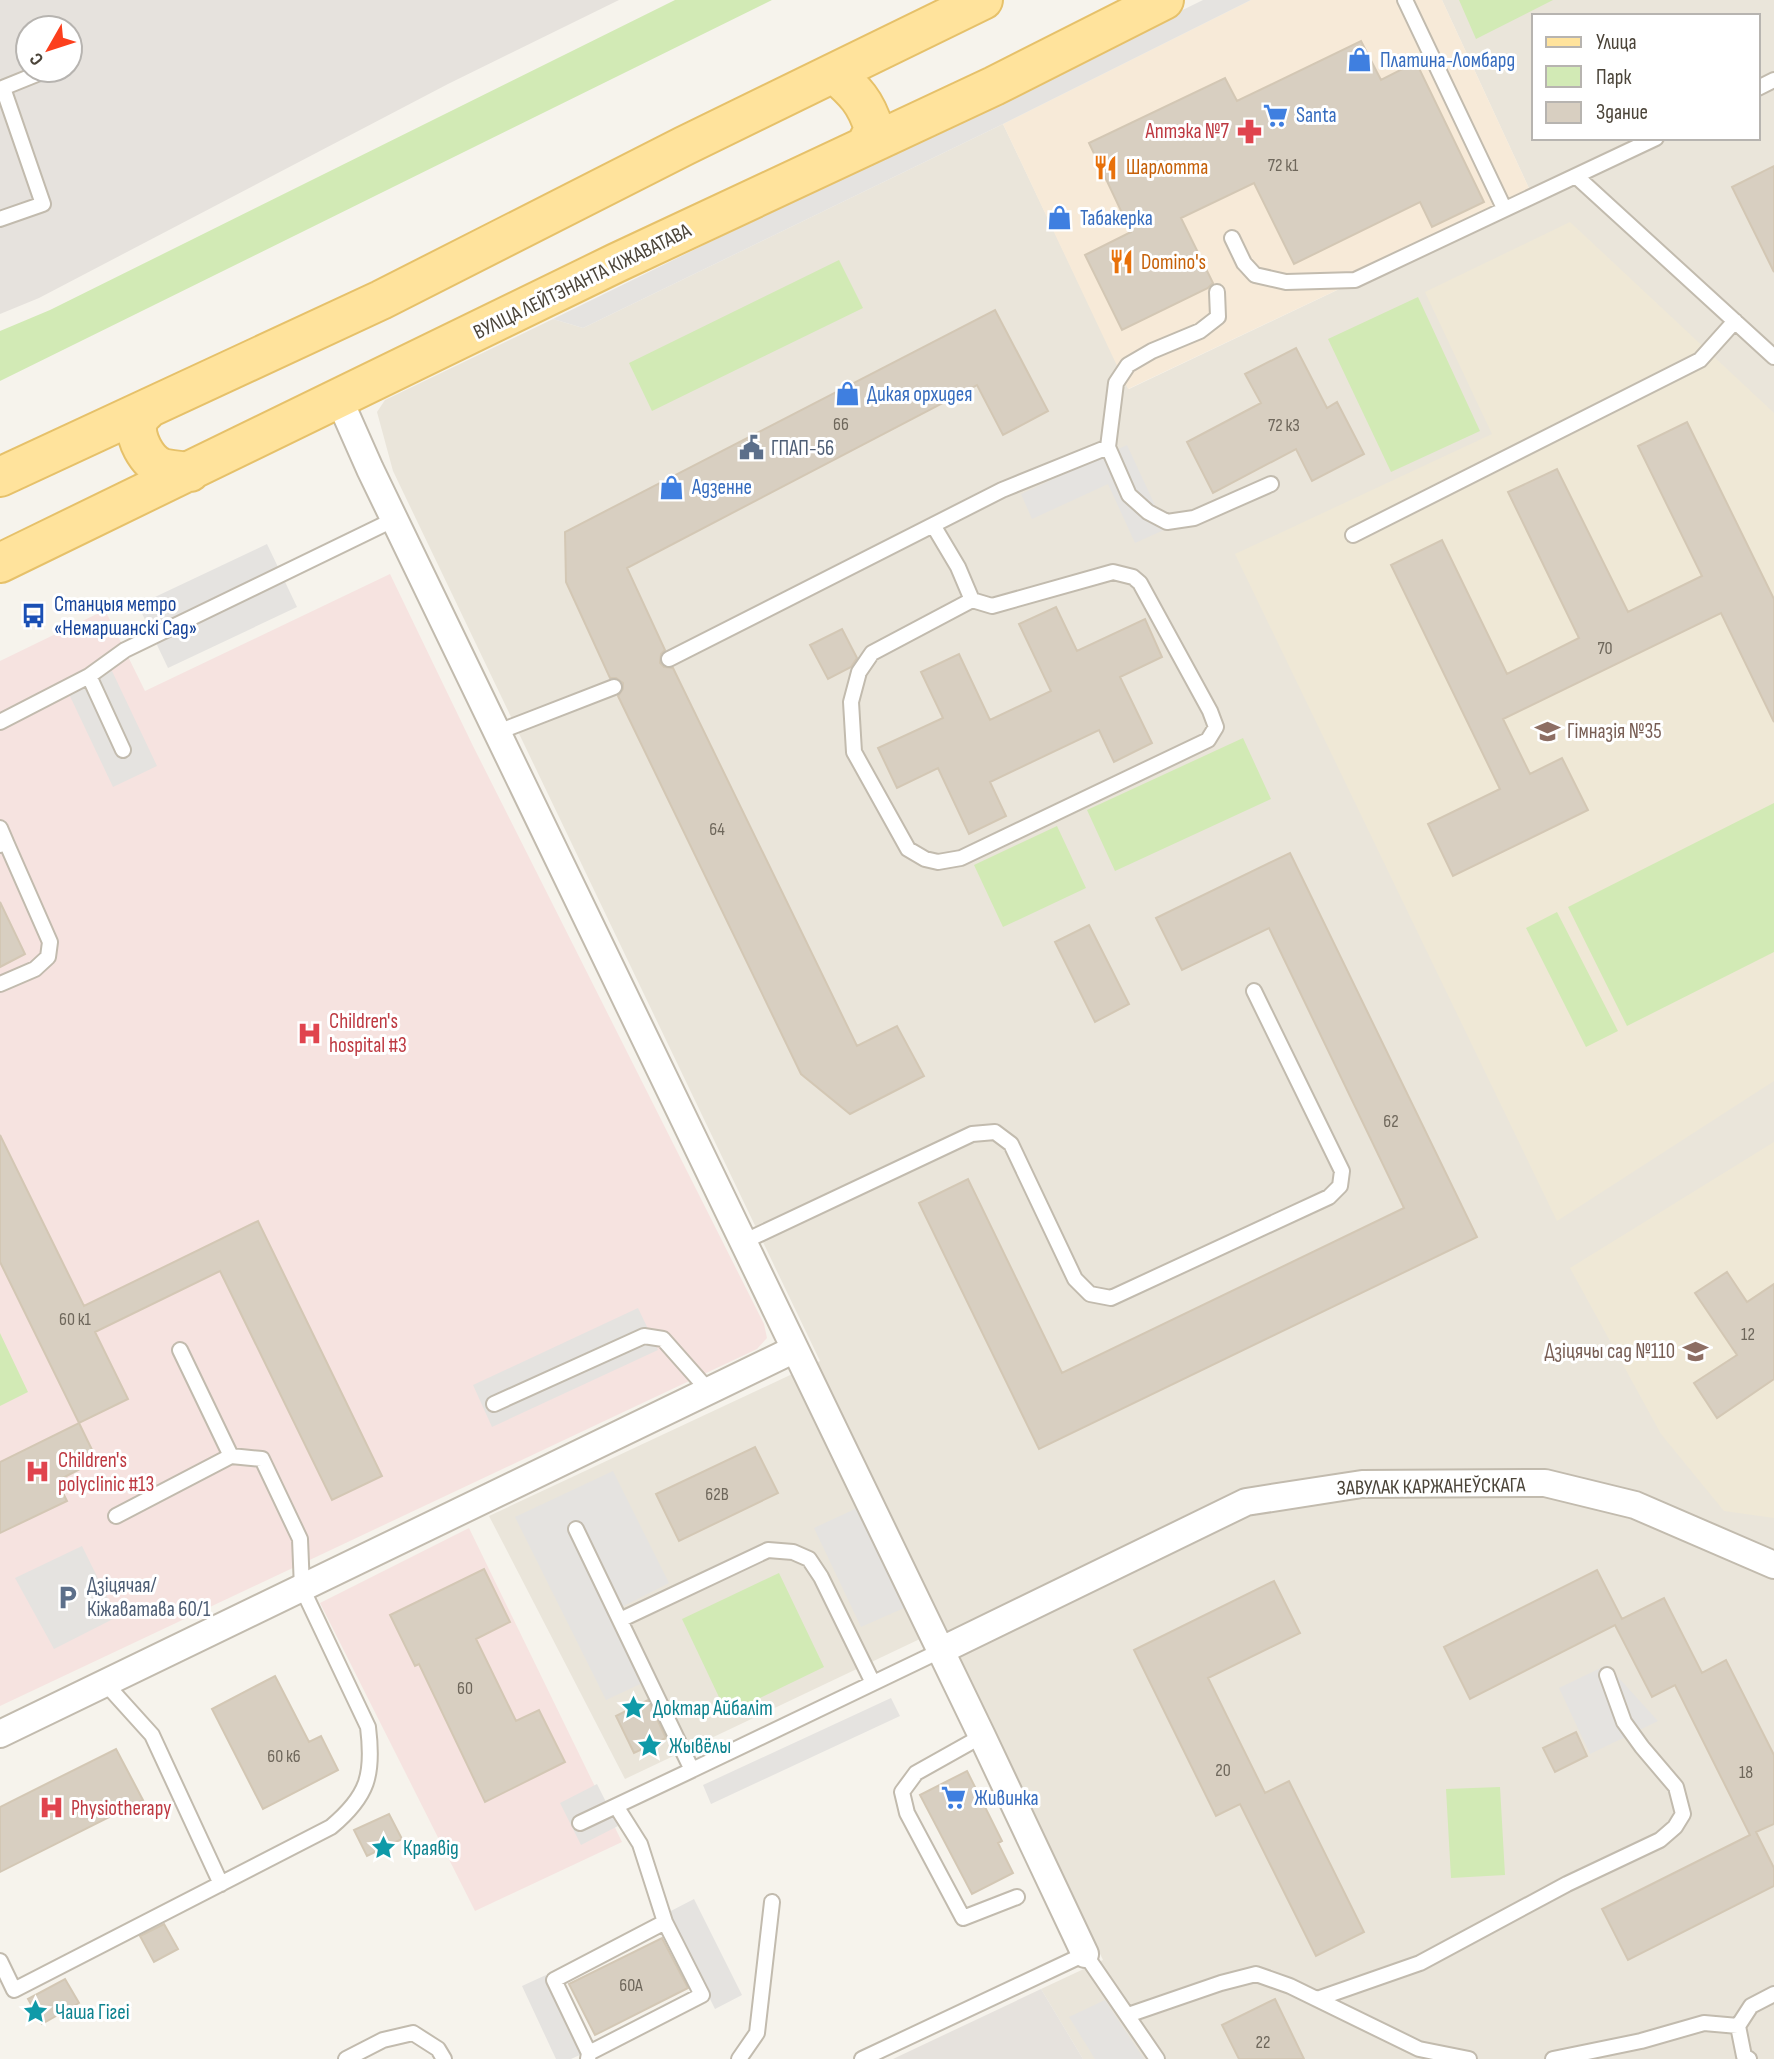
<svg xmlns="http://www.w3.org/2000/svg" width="1774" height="2059" viewBox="0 0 1774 2059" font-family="'Sofia Sans Condensed',sans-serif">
  <rect width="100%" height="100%" fill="#f6f3ec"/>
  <!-- residential -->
  <path fill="#eae5da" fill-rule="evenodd" d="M1442 0H1774V2059H1083L1041 1989 1103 1960 943 1628 625 1779 489 1516 820 1361 393 471 377 412 385 400 553 319 583 328 1003 124 1129 389 1533 197ZM1534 16H1758V138H1534Z"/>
  <!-- commercial -->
  <path fill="#f7ead8" d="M1251 0H1442L1533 197 1128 389 1003 124Z"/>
  <!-- industrial -->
  <path fill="#e6e2dd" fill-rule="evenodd" d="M0 0H619L448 84 39 298 0 314ZM28 28H70V70H28Z
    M1041 1989 1083 2059H893Z"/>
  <!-- education -->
  <path fill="#efe8d6" d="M1570 222 1774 413V1081L1557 1221 1235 554 1492 434 1425 292Z
    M1774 1142V1518L1724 1511 1661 1434 1570 1268Z"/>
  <!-- medical -->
  <path fill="#f6e3e0" d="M390 574 473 746 764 1324 767 1338 757 1349 0 1706V661L105 610 145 691Z
    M469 1528 622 1842 475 1911 320 1603Z"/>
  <!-- green -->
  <path fill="#d2eab5" d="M675 0H772L0 381V331L50 310Z
    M1459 0H1553L1476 39Z
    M839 260 863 308 652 411 629 363Z
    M1418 297 1480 431 1391 472 1328 339Z
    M1243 738 1271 799 1115 871 1087 810Z
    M1774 803V952L1627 1026 1568 907Z
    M1057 826 1086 888 1003 927 974 865Z
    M1557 912 1618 1031 1586 1047 1526 928Z
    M0 1333 28 1392 0 1406Z
    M779 1573 824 1667 727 1714 682 1619Z
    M1500 1787 1505 1875 1451 1878 1446 1789Z"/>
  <!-- parking -->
  <path fill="#e5e3e0" d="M1203 0H1251L1003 124 583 328 553 319Z
    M1127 445 1166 529 1135 543 1108 484 1032 519 1021 494Z
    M267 544 297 607 168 668 138 605Z
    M112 671 157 766 113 787 68 692Z
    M638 1308 658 1350 492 1427 473 1385Z
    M613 1471 669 1583 616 1610 651 1679 606 1700 515 1517Z
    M857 1508 904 1608 861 1627 814 1528Z
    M82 1546 117 1617 54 1649 15 1578Z
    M1607 1665 1658 1721 1590 1754 1559 1688Z
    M891 1698 900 1716 711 1804 703 1785Z
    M597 1784 618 1826 581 1845 560 1803Z
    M694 1899 742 1995 715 2009 667 1913Z
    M546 1975 582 2054 571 2059H556L522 1986Z
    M1105 2000 1144 2059H1095L1069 2017Z"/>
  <!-- building -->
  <path fill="#d8cfc1" stroke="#d3c7b4" stroke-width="2" d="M1361 41 1381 80 1416 62 1484 202 1432 227 1420 202 1294 264 1254 183 1181 218 1213 283 1208 288 1122 330 1085 255 1131 232 1089 143 1225 78 1237 101Z
    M1774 166V272L1732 187Z
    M995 310 1048 411 1003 435 977 385 627 568 665 650 661 654 660 663 664 667 673 668 857 1046 897 1026 924 1076 850 1114 801 1074 618 696 623 689V683L616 678H610L566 582 565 532Z
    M1296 348 1327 408 1337 402 1364 454 1312 481 1296 449 1213 493 1187 442 1261 403 1245 374Z
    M1687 422 1774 599V722L1721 613 1503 719 1530 774 1562 758 1588 810 1453 876 1428 824 1500 789 1391 565 1442 540 1507 674 1579 638 1508 492 1557 469 1628 612 1702 576 1638 446Z
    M1056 607 1077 651 1145 619 1162 657 1120 677 1152 743 1114 762 1099 730 990 782 1006 816 969 834 938 768 897 788 878 748 943 718 921 672 959 654 990 720 1051 691 1019 624Z
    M842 629 857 658 851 667 828 679 810 645Z
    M1290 853 1477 1237 1039 1449 919 1203 968 1179 1062 1373 1404 1208 1269 928 1182 970 1156 918Z
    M0 902 25 954 0 967Z
    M1089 925 1129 1004 1095 1022 1055 942Z
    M0 1135 84 1306 258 1221 382 1476 332 1500 220 1271 95 1332 128 1399 79 1423 0 1262Z
    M1727 1272 1747 1302 1774 1284V1379L1717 1418 1694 1383 1737 1355 1695 1293Z
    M79 1423 97 1460 57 1481 67 1501 0 1533V1462Z
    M755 1447 778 1493 679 1541 656 1494Z
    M484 1569 510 1622 476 1639 516 1721 539 1710 565 1762 485 1802 419 1664 415 1666 390 1615Z
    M1597 1570 1622 1619 1664 1598 1702 1673 1726 1660 1774 1755V1824L1756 1832 1774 1868V1886L1628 1960 1602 1909 1750 1835 1675 1685 1652 1697 1615 1625 1470 1699 1444 1647Z
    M1274 1581 1300 1633 1208 1678 1265 1793 1289 1781 1364 1932 1316 1956 1240 1804 1216 1816 1134 1650Z
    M275 1676 309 1742 321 1736 338 1770 263 1809 212 1709Z
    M648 1700 666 1738 634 1753 616 1716Z
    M1576 1732 1587 1756 1555 1772 1543 1748Z
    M116 1749 143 1800 0 1872V1807Z
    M967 1771 1002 1841 998 1843 1013 1873 972 1894 920 1795Z
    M389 1814 402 1839 367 1856 354 1830Z
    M164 1924 178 1949 154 1962 140 1936Z
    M662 1938 688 1988 595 2035 569 1984Z
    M65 1979 79 2003 42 2024 28 1999Z
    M1275 1999 1304 2059H1239L1222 2025Z"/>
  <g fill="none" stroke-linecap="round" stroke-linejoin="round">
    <defs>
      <path id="lane" d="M1405 0 1504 208
        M1758 88 1774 80
        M0 89 47 70
        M1577 177 1774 357
        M0 219 43 204 3 88
        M1232 238 1244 263 1255 275 1286 282 1355 280 1656 138
        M1217 292 1218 317 1200 331 1152 351 1128 365 1116 383 1108 447 1129 495 1148 512 1167 522 1194 518 1271 484
        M933 525 958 567 972 600 992 606 1113 572 1133 577 1140 583 1210 711 1216 727 1208 740 961 858 938 862 925 859 908 849 854 752 851 702 859 672 872 653 972 600
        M1353 535 1700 360 1735 321
        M669 659 1002 490 1108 447
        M89 676 123 750
        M0 722 89 676 125 650 395 519
        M498 732 614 687
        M0 828 6 842 0 845
        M0 984 35 969 48 957 50 942 6 842
        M743 1242 972 1134 995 1132 1011 1144 1075 1279 1090 1294 1111 1298 1329 1197 1340 1186 1342 1171 1254 991
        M494 1404 644 1336 663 1339 709 1391
        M116 1516 231 1456
        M576 1529 692 1770 940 1651
        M620 1620 768 1550 793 1552 809 1559 821 1577 873 1683
        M105 1683 152 1735 221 1884
        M982 1736 916 1773 902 1792 907 1813 963 1918 1017 1897
        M580 1823 692 1770
        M0 1961 14 1990 331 1827C368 1796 374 1775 368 1727L302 1588 300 1539 262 1459 231 1456 180 1350
        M1317 1999 1420 1963 1567 1884 1660 1840 1675 1827 1683 1814 1676 1787 1642 1747 1624 1722 1607 1675
        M1128 2015 1221 1983 1256 1974 1290 1986 1419 2049 1469 2059
        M589 2053 554 1980 665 1922
        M346 2059 383 2040 413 2033 438 2049 444 2059
        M588 2059 589 2053 702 1995 665 1922 640 1844 616 1806
        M739 2059 757 2033 772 1902
        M862 2059 1085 1954 1157 2059
        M1553 2059 1641 2041 1704 2023 1738 2026
        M1749 2059 1744 2056 1738 2026 1751 2006 1774 1994"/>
      <path id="street" d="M339 399 370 469 982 1736 1085 1954
        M940 1651 1246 1502 1362 1484 1545 1483 1635 1505 1774 1565
        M0 1734 795 1349"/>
      <path id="primary" d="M834 73C855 91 866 102 874 129L866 145
        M148 409C144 413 140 416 138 422 133 437 147 462 162 468 170 470 181 471 190 472
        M0 477 381 300 684 146 983 0
        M0 563 616 263 994 86 1164 0"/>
    </defs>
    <!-- lane casing -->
    <use href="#lane" stroke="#c2bbae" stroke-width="18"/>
    <!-- street casing -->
    <use href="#street" stroke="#c2bbae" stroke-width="30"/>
    <!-- primary casing -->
    <use href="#primary" stroke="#e6c16a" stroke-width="42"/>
    <!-- lane -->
    <use href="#lane" stroke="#fff" stroke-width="14"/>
    <!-- street -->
    <use href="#street" stroke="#fff" stroke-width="26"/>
    <!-- primary -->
    <use href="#primary" stroke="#ffe39c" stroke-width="38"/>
  </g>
  <!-- icons -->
  <defs>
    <symbol id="shop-bare" viewBox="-9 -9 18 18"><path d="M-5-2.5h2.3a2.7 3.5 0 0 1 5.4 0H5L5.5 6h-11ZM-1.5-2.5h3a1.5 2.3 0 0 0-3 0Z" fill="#3f7fe0" stroke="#fff" stroke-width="2.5" paint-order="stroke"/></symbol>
    <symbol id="supermarket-bare" viewBox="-9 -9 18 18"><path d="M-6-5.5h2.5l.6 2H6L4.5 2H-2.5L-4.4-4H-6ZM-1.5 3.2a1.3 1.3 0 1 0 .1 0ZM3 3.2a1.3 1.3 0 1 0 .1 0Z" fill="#3f7fe0" stroke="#fff" stroke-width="2.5" paint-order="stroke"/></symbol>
    <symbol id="pharmacy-bare" viewBox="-9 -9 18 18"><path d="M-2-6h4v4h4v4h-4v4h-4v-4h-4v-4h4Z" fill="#e0444e" stroke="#fff" stroke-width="2.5" paint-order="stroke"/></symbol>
    <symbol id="restaurant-bare" viewBox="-9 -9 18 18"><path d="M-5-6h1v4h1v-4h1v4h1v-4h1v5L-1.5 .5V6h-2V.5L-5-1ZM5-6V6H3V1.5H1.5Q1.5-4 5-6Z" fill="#e8710a" stroke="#fff" stroke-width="2.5" paint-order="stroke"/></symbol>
    <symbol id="civic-bare" viewBox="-9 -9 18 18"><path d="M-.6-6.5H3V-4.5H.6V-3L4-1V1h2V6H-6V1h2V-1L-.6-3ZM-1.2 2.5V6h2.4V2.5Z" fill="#5c6f8a" stroke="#fff" stroke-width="2.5" paint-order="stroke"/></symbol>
    <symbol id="bus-bare" viewBox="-9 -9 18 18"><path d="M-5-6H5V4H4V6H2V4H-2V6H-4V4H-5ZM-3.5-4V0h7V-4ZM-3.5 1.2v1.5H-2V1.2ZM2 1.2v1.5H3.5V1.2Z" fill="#1a4fb4" stroke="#fff" stroke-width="2.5" paint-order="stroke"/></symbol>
    <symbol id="school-bare" viewBox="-9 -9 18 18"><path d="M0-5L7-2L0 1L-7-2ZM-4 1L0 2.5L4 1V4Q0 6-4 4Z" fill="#8d6e63" stroke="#fff" stroke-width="2.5" paint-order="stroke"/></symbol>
    <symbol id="hospital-bare" viewBox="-9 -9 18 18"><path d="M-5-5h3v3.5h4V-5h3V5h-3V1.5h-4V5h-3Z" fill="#e0444e" stroke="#fff" stroke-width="2.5" paint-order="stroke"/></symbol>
    <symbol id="parking-bare" viewBox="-9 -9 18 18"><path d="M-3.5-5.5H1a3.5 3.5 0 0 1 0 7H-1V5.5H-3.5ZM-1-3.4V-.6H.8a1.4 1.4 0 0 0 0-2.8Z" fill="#5c6f8a" stroke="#fff" stroke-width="2.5" paint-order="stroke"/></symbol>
    <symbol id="sight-bare" viewBox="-9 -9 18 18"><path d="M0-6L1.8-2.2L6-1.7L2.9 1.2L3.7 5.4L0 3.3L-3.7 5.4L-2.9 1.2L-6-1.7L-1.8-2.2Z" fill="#0f9aa8" stroke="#fff" stroke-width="2.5" paint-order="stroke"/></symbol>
  </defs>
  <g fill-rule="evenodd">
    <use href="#shop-bare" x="1342" y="42" width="35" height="35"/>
    <use href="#supermarket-bare" x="1258" y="98" width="35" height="35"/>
    <use href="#pharmacy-bare" x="1232" y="114" width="35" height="35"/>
    <use href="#restaurant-bare" x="1088" y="150" width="35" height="35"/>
    <use href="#shop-bare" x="1042" y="200" width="35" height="35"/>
    <use href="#restaurant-bare" x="1104" y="244" width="35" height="35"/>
    <use href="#shop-bare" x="830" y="376" width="35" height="35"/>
    <use href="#civic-bare" x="734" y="430" width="35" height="35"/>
    <use href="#shop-bare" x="654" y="470" width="35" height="35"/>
    <use href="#bus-bare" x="16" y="598" width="35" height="35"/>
    <use href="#school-bare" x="1530" y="714" width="35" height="35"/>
    <use href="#hospital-bare" x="292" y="1016" width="35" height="35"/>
    <use href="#school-bare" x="1678" y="1334" width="35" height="35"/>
    <use href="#hospital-bare" x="20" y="1454" width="35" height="35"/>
    <use href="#parking-bare" x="50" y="1580" width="35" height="35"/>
    <use href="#sight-bare" x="616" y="1690" width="35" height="35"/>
    <use href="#sight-bare" x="632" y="1728" width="35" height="35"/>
    <use href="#supermarket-bare" x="936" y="1780" width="35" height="35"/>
    <use href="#hospital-bare" x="34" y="1790" width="35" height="35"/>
    <use href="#sight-bare" x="366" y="1830" width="35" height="35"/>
    <use href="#sight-bare" x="18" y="1994" width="35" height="35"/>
  </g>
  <g text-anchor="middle" stroke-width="6" stroke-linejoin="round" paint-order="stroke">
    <!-- number labels -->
    <g font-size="18" fill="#6e675b">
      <text x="1283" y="171">72 к1</text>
      <text x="841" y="430">66</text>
      <text x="1284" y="431">72 к3</text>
      <text x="1605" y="654">70</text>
      <text x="717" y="835">64</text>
      <text x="1391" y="1127">62</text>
      <text x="75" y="1325">60 к1</text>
      <text x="1748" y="1340">12</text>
      <text x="717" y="1500">62В</text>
      <text x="465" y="1694">60</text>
      <text x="284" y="1762">60 к6</text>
      <text x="1223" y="1776">20</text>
      <text x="1746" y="1778">18</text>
      <text x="631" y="1991">60А</text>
      <text x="1263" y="2048">22</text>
    </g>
    <!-- shop labels -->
    <g font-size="21" fill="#366cbe" stroke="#fff" text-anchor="start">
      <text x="1380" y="67">Платина-Ломбард</text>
      <text x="1296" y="122">Santa</text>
      <text x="1080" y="225">Табакерка</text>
      <text x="867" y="401">Дикая орхидея</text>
      <text x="692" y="494">Адзенне</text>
      <text x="974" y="1805">Живинка</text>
    </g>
    <!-- health labels -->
    <g font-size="21" fill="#be3a42" stroke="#fff" text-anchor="start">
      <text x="1229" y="138" text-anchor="end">Аптэка №7</text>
      <text x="329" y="1028">Children's<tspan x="329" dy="24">hospital #3</tspan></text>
      <text x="58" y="1467">Children's<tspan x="58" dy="24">polyclinic #13</tspan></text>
      <text x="71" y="1815">Physiotherapy</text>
    </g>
    <!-- food labels -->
    <g font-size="21" fill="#c56008" stroke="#fff" text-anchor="start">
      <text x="1126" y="174">Шарлотта</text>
      <text x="1141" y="269">Domino's</text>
    </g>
    <!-- street labels -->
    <g font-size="21" fill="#4b4439" stroke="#fff">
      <text transform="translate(582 281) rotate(-26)" y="7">ВУЛІЦА ЛЕЙТЭНАНТА КІЖАВАТАВА</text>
      <text transform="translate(1431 1486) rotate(-1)" y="7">ЗАВУЛАК КАРЖАНЕЎСКАГА</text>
    </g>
    <!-- service labels -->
    <g font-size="21" fill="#4e5e75" stroke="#fff" text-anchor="start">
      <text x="771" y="455">ГПАП-56</text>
      <text x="87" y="1592">Дзіцячая/<tspan x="87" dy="24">Кіжаватава 60/1</tspan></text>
    </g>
    <!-- transit labels -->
    <g font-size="21" fill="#164399" stroke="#fff" text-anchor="start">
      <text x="54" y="611">Станцыя метро<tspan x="54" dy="24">«Немаршанскі Сад»</tspan></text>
    </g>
    <!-- education labels -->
    <g font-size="21" fill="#785e54" stroke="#fff" text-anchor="start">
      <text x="1567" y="738">Гімназія №35</text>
      <text x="1675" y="1358" text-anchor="end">Дзіцячы сад №110</text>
    </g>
    <!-- culture labels -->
    <g font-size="21" fill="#0d838f" stroke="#fff" text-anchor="start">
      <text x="653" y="1715">Доктар Айбаліт</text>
      <text x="669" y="1753">Жывёлы</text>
      <text x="403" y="1855">Краявід</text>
      <text x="55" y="2019">Чаша Гігеі</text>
    </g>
  </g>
  <!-- legend -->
  <rect x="1532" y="14" width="228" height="126" fill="#ffffff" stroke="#b7b4b0" stroke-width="2"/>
  <rect x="1546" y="37" width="35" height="10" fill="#ffe39c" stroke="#b7b4b0" stroke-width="2"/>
  <text x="1596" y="49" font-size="21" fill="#4b4439">Улица</text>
  <rect x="1546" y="66" width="35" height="21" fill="#d2eab5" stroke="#b7b4b0" stroke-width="2"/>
  <text x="1596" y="84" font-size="21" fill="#4b4439">Парк</text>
  <rect x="1546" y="102" width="35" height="21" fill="#d8cfc1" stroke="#b7b4b0" stroke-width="2"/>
  <text x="1596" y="119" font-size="21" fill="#4b4439">Здание</text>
  <!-- north arrow -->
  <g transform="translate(49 49) rotate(231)"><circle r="33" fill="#ffffff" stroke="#b7b4b0" stroke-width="2"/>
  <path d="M0-5L12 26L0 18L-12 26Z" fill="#fc3f1d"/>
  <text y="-10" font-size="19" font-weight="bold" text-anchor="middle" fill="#4b4439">С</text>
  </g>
</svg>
